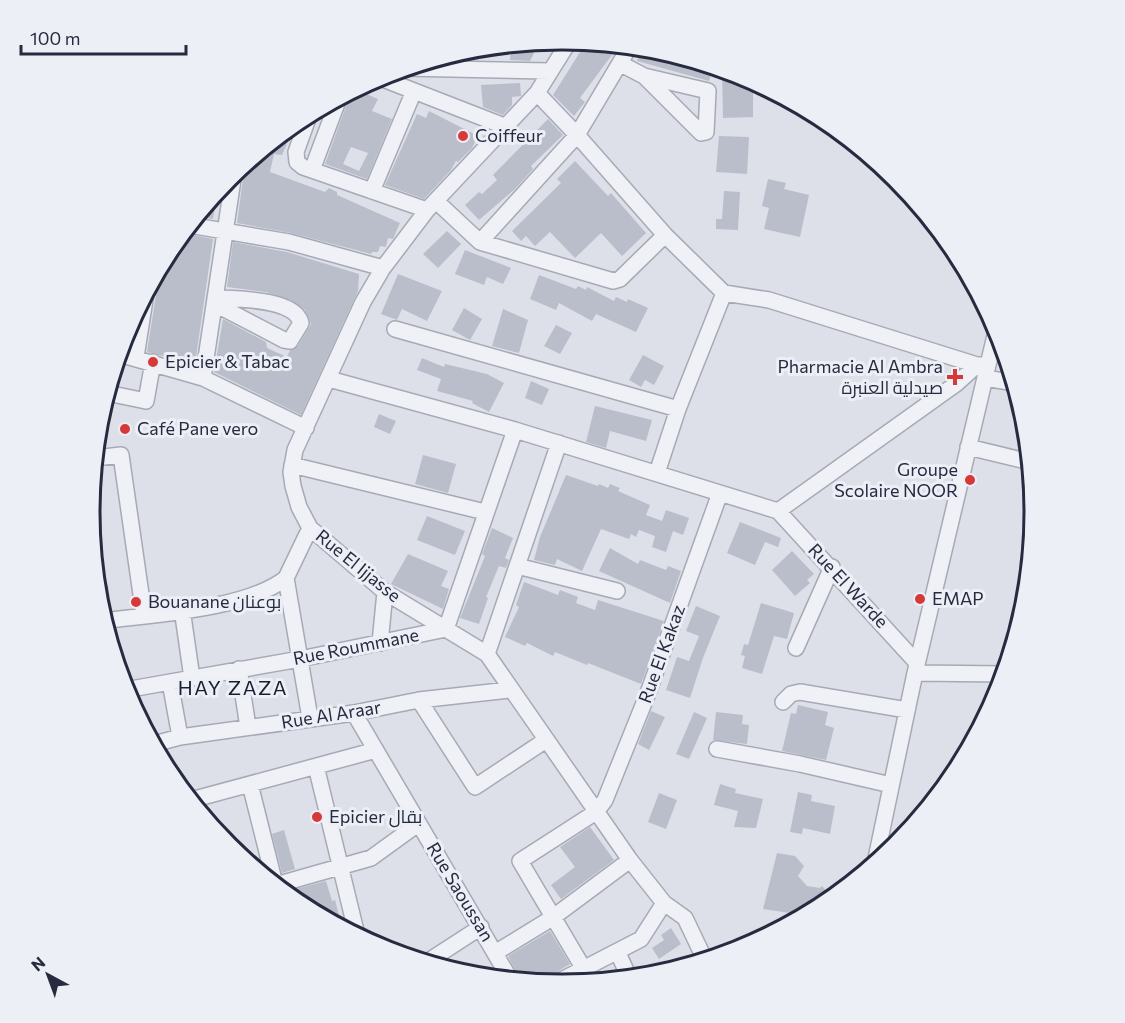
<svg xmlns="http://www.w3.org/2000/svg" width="1125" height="1023" viewBox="0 0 1125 1023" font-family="Commissioner,Cairo,sans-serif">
  <rect width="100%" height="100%" fill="#dde0e8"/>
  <!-- building -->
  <path fill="#babecb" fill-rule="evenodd" d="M540 41 530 61 510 60 511 44Z
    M587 41 613 44 617 48 580 98 585 102 574 116 553 95Z
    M641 47 655 48 714 66 709 81 637 61Z
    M722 69 753 80V117L723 118Z
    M520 83 521 96 512 97V105L503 115 483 107 481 85Z
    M355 89 378 99 372 111 392 119 367 179 325 164 349 98ZM351 147 368 153 359 171 343 164Z
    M429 111 478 136 472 148 458 162 456 161 451 170 424 199 385 185 417 114 426 118Z
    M548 119 563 135 531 166 533 169 515 189 479 220 465 205 479 192 482 194 497 180 493 175Z
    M297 121 282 155 274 154 270 172 325 192 329 188 337 192V195L400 223 393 239 388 238 386 247 380 246 378 252H372L371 254 291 233 237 223 245 164Z
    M719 136 749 137 747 174 716 172Z
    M575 161 608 196 611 193 646 233 622 256 601 233 575 258 550 232 535 246 526 236 521 241 512 231 561 183 557 179Z
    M768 179 786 183 784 189 809 195 800 237 764 229 769 208 762 206Z
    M218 190 213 219 196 216Z
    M724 191 740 192 738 230 716 229V219H722Z
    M447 231 461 244 438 268 423 254Z
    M183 233 213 239 195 364 147 352 156 295 153 280 170 249Z
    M233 242 287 252 359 274 358 291 301 415 214 372 223 319 266 342 267 348 287 357 290 350 298 346 311 324 305 310 291 300 266 292 227 287Z
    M465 250 511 268 503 284 487 277 484 285 455 274Z
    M398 274 442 291 427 321 402 309 397 320 381 314Z
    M539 275 576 289 578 286 586 290 587 287 614 301 616 297 627 302 628 299 648 308 636 332 596 314 592 321 559 303 556 310 530 299Z
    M464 308 482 319 470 340 452 330Z
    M503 309 528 320 519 353 492 346Z
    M556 325 572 333 560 354 544 346Z
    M643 355 664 366 654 385 645 380 641 387 629 380Z
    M422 358 444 367 445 364 487 374 504 383 489 412 472 403 473 401 437 391 441 379 417 370Z
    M531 381 549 389 542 405 525 398Z
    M595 406 652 420 646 441 610 431 606 448 586 442Z
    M379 414 396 421 390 434 374 427Z
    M423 455 456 464 448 493 415 484Z
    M566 475 598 486 599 484 608 488 610 484 620 488 618 491 650 505 646 515 662 521 666 510 689 518 683 535 673 531 666 552 652 547 655 536 639 530 636 537 631 534 629 539 601 529 582 571 557 559 555 565 534 560 540 537Z
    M427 516 465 531 455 555 417 540Z
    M740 522 781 538 778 547 765 542 755 565 727 553Z
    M492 528 513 538 505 558 509 560 506 568 499 566 486 597 488 598 479 624 460 618 485 556 482 554Z
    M610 548 638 564 640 560 666 570 668 566 681 571 670 603 599 571Z
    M792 551 814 574 807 580 810 583 795 596 772 570Z
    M408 554 448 571 441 586 449 589 443 609 391 584Z
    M524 582 558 595 560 590 578 597 576 603 595 610 598 600 664 621 641 684 588 663 587 665 555 652 553 656 527 643 525 646 505 637 519 607 516 605Z
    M108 585 111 608 101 610 97 587Z
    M761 603 794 613 787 639 774 636 762 674 742 668 745 656 741 655 744 644 748 645Z
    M696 606 720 616 703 658 690 698 666 690 677 657 689 661 699 636 686 631Z
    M798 705 828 712 825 725 834 728 826 760 782 751 791 713 796 714Z
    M651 711 665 717 649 750 638 744Z
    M694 712 707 718 689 759 676 754Z
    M716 712 743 715 742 724 749 725 747 744 713 740Z
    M720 784 736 789 735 793 763 799 756 828 734 827 738 811 714 805Z
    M798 792 812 795 811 801 835 806 830 834 803 828 802 834 790 832Z
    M659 793 677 800 666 829 648 822Z
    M590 827 614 860 561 899 551 885 575 867 560 847Z
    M284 830 295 869 282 873 272 834Z
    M777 853 795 856 804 866 798 876 807 886 820 888 822 886 831 896 824 905 804 915 763 909Z
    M326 881 332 901 335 900 342 927 309 909 307 903 300 904 285 892Z
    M671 928 681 944 659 959 652 948 664 940 661 935Z
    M550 931 570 964 540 982 520 980 508 956Z"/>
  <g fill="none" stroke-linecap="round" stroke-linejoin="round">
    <defs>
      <path id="minor" d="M570 40 537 93 427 210 383 268 363 302 295 450 291 472 293 486 299 507 310 528 385 592 487 654 630 860 664 903 685 918 705 960
        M621 64 644 76 708 91 706 132 701 133 644 76
        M404 68 550 71
        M378 77 504 126
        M537 93 577 135 665 235 724 293 769 300 977 365H988
        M310 113 296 152 297 162 303 167 427 210
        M312 170 339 98
        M372 191 414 91
        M436 201 480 242 613 281 620 279 665 235
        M189 225 289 242 383 268
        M480 242 577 135 630 46
        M215 304 284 340 290 341 301 323C295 298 236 299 216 298
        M395 329 678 409
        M119 354 203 378 306 428
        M136 357 146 293
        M203 378 234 173
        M985 378 1015 383
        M329 379 515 430 778 511 917 663
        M107 393 146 401 153 362
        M968 447 1030 462
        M95 458 121 455 144 615
        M292 465 485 512
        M657 473 678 409 724 293
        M778 511 956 384 977 365
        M310 528 286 578 310 718
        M517 566 617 591
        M182 609 192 678
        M104 621C155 614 247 609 286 578
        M380 643 385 592
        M796 648 832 567
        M487 654 559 443
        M239 669 248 727
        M915 673 1005 674
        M170 682 180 737
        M125 690 300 659 446 629 515 430
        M419 700 475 787 546 740
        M783 702 791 694 800 692 907 710
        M354 713 510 979
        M154 744 180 737 354 713 419 700 509 690
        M717 749 800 764 891 785
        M316 766 357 935
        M250 784 275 884
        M191 800 376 750
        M875 863 915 673 997 327
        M276 885 371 858 418 824
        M495 953 552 918 630 860
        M618 953 629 977
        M427 962 481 927
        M585 971 520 861 596 812 605 800 648 693 720 493
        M556 983 641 939 664 903"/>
    </defs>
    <!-- minor casing -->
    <use href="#minor" stroke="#a6aab6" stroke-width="18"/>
    <!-- minor -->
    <use href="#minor" stroke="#f0f1f6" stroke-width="15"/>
  </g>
  <!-- markers -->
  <g fill="#d73939" stroke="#edeff6" stroke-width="2">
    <circle cx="463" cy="136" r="6"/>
    <circle cx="153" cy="362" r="6"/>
    <path d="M952 368h6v6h6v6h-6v6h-6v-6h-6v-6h6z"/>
    <circle cx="125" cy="429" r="6"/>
    <circle cx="970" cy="480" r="6"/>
    <circle cx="920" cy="599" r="6"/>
    <circle cx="136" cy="602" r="6"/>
    <circle cx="317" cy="817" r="6"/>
  </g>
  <g text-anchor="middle" stroke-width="6" stroke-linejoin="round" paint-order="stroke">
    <!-- poi labels -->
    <g font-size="18" fill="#262b40" stroke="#edeff6" text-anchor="start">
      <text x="475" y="142">Coiffeur</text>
      <text x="165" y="368">Epicier &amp; Tabac</text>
      <text x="943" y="373" text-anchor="end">Pharmacie Al Ambra<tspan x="943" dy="21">صيدلية العنبرة</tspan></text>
      <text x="137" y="435">Café Pane vero</text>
      <text x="958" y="476" text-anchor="end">Groupe<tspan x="958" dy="21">Scolaire NOOR</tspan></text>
      <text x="932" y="605">EMAP</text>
      <text x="148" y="608">Bouanane بوعنان</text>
      <text x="329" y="823">Epicier بقال</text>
    </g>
    <!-- street labels -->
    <g font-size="18" fill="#262b40" stroke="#edeff6">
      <text transform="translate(358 566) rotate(39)" y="6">Rue El Ijjasse</text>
      <text transform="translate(848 586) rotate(47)" y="6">Rue El Warde</text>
      <text transform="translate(356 647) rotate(-11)" y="6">Rue Roummane</text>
      <text transform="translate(662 654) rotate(-70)" y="6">Rue El Kakaz</text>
      <text transform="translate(331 715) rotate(-9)" y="6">Rue Al Araar</text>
      <text transform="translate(460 892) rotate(59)" y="6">Rue Saoussan</text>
    </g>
    <!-- neighbourhood labels -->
    <g font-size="20" letter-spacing="1.5" fill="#181d30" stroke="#edeff6">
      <text x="233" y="695">HAY ZAZA</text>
    </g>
  </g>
  <!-- crop -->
  <path d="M0 0H1125V1023H0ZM100 512a462 462 0 1 1 924 0a462 462 0 1 1-924 0Z" fill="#edeff6" fill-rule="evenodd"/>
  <path fill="none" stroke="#262b40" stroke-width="3" d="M100 512a462 462 0 1 1 924 0a462 462 0 1 1-924 0Z"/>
  <!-- north arrow -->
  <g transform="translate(48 975) rotate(319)" stroke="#edeff6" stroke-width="4.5" paint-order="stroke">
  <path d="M0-4.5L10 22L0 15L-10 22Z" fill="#262b40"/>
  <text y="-9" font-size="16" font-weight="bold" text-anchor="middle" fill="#262b40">N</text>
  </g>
  <!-- scale -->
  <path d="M21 45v9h165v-9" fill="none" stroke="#262b40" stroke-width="3"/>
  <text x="30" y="45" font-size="18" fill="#262b40" stroke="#edeff6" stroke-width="4.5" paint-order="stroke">100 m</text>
</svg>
